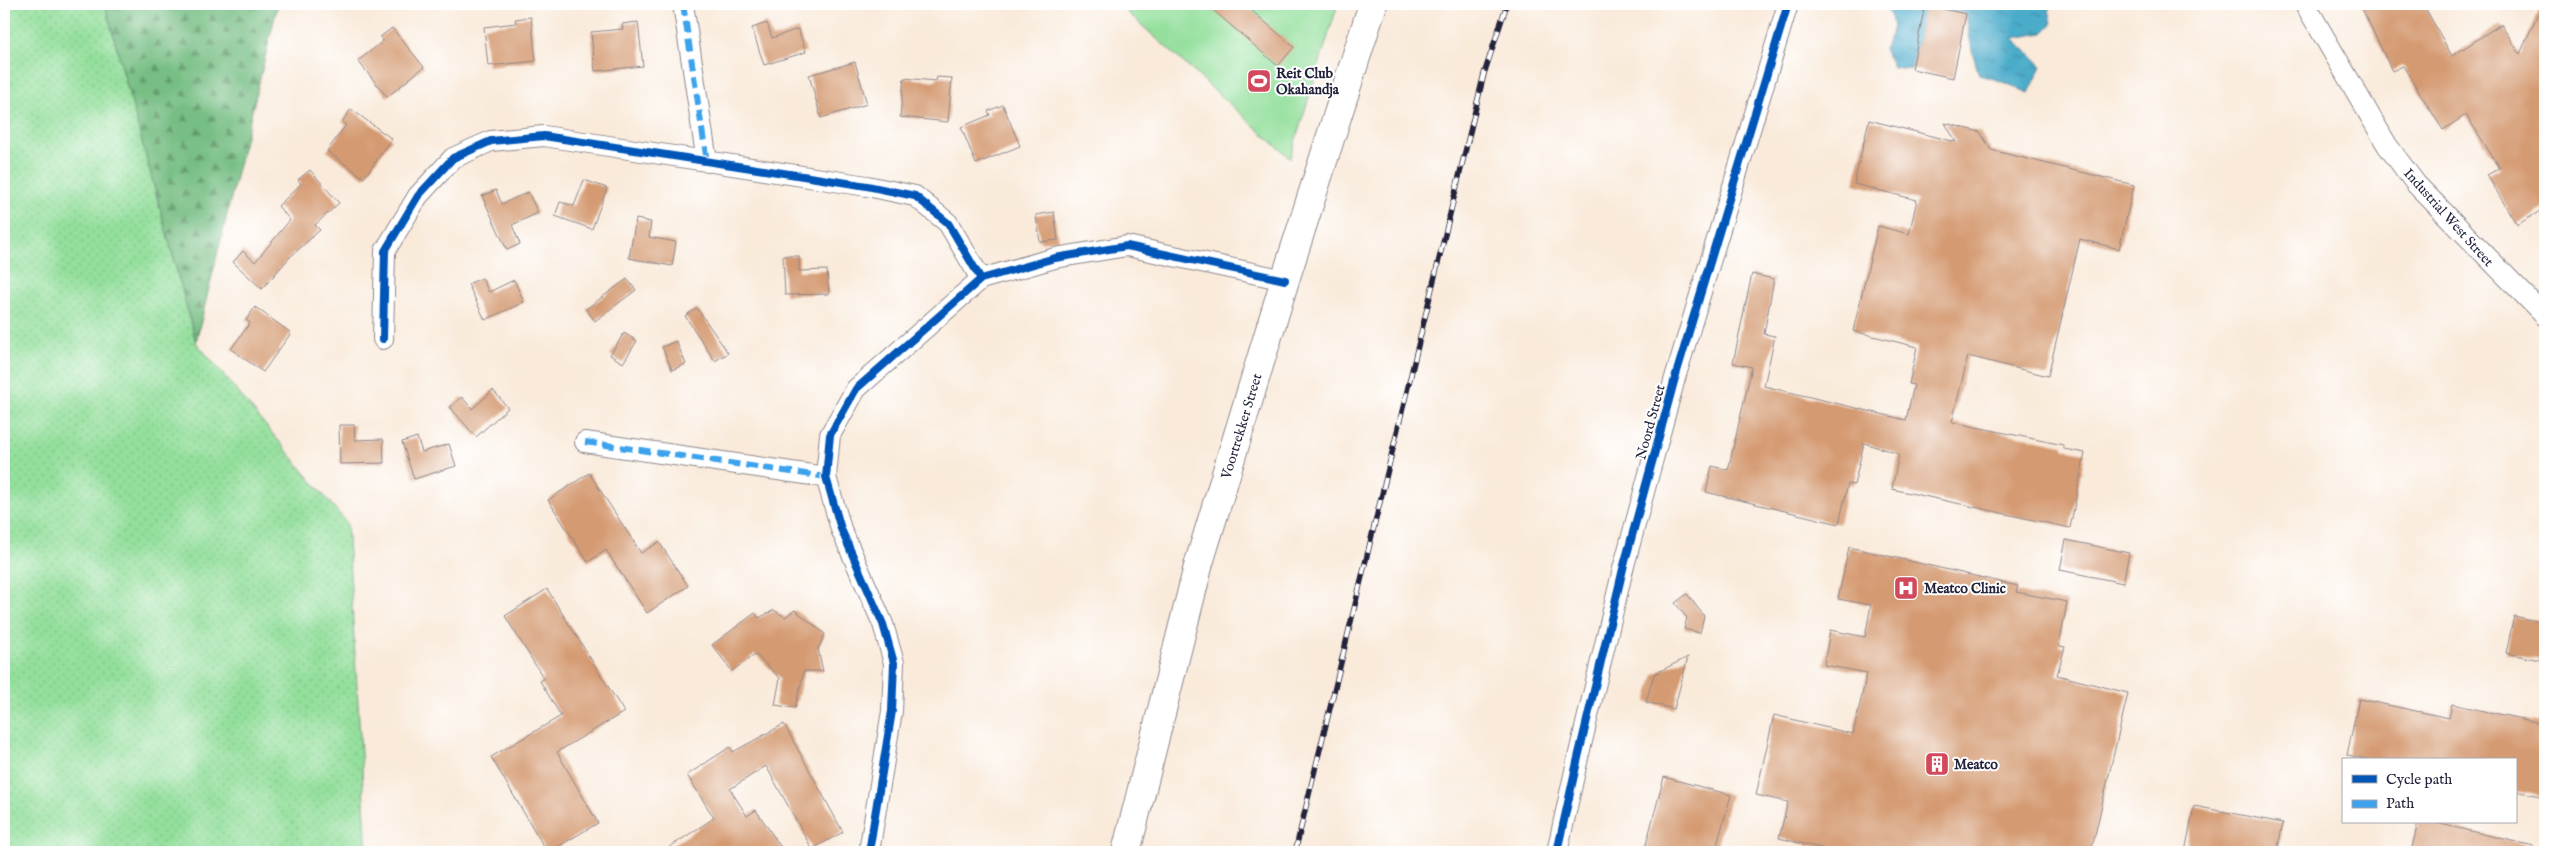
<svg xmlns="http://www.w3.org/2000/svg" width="2549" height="856" viewBox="0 0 2549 856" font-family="'IM FELL English',serif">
  <defs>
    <pattern id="grass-dots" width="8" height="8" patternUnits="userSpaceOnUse" patternTransform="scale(1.25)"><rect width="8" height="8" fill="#93df9b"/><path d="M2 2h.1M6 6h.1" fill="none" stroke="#7ebf86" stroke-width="1.8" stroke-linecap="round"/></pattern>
    <pattern id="forest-firs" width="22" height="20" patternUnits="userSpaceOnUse" patternTransform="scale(1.25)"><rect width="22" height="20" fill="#76be83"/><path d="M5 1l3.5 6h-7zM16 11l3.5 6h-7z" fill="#609a6c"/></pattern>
    <pattern id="water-ripples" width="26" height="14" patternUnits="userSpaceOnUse" patternTransform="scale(1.25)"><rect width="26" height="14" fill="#4bacca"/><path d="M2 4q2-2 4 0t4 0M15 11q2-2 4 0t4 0" fill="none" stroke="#3e8ca5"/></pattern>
  </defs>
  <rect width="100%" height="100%" fill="#fff"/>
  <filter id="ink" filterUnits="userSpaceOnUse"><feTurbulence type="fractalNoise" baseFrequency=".02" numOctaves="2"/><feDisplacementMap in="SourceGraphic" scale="10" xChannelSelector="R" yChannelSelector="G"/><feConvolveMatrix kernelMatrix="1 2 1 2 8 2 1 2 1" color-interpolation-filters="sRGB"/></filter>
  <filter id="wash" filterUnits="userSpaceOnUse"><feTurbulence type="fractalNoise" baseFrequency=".0096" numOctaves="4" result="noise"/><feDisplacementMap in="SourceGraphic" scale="20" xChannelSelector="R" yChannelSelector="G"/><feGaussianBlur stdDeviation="1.12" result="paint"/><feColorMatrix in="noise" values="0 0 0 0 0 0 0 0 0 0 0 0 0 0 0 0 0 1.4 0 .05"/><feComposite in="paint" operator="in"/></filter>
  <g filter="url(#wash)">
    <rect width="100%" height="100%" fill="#f9eada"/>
    <!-- grass -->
    <path fill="url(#grass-dots)" stroke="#5a806b" d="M4 4H105L196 342 347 523 367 852H4Z"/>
    <!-- forest -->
    <path fill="url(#forest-firs)" stroke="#4c705f" d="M105 4H278L196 342Z"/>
    <!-- garden -->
    <path fill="#93df9b" stroke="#5a806b" d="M1118 4H1338L1290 158Z"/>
    <!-- water -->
    <path fill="url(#water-ripples)" stroke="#366782" d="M1883 4H2048L2052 24 2043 33 2013 38 2042 66 2029 93 2001 81 1979 75 1972 51 1966 14 1925 6 1912 69 1893 67 1884 49C1894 29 1897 23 1883 4Z"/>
    <g id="blocks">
      <!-- building -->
      <path fill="#d49a71" d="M1206 4H1244L1294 47 1278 66Z
        M2360 4H2423L2452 56 2501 24 2520 54 2542 4H2545V208L2517 225 2487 175 2500 168 2466 115 2443 130 2403 66 2392 71Z
        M1925 5 1966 14 1953 78 1912 69Z
        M531 17 536 61 488 66 484 27 516 23 515 19Z
        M638 22 643 66 595 71 591 32 623 29 622 24Z
        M767 23 772 38 798 29 806 52 764 65 752 28Z
        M392 28 424 67 387 97 358 61 383 41 380 37Z
        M855 62 867 104 821 118 809 75Z
        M937 77 952 78 948 122 900 117 904 78 936 81Z
        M1003 105 1020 146 976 164 961 127 990 115 988 111Z
        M351 109 392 139 364 178 327 151 346 125 342 122Z
        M1869 120 1956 142 1945 123 1980 132 1991 150 2134 185 2119 249 2080 239 2048 376 1968 356 1952 422 2063 445 2064 449 2085 453 2070 528 1892 489 1899 454 1864 443 1854 485 1848 484 1839 524 1706 492 1712 466 1728 470 1752 367 1733 363 1752 274 1774 279 1764 334 1775 336 1764 386 1906 420 1914 385 1909 384 1917 347 1853 331 1878 226 1909 234 1917 200 1854 184Z
        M310 170 339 203 315 225 320 230 289 258 262 289 233 262 243 251 255 262 290 220 278 206 301 184 298 180Z
        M584 180 607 188 592 229 555 216 560 202 574 206Z
        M496 190 502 204 528 192 538 213 512 225 520 244 507 250 482 196Z
        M1054 212 1058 240 1040 242 1036 215Z
        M636 219 651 222 649 237 676 242 672 266 629 258Z
        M783 256H799V271L827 270 829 294 785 295Z
        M482 278 489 292 514 280 524 302 485 320 468 284Z
        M627 279 636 290 595 321 586 309Z
        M255 307 291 333 263 372 231 349 250 323 246 320Z
        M697 308 728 353 715 361 685 316Z
        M624 333 637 341 623 363 610 355Z
        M676 341 686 364 672 370 662 347Z
        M493 390 508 408 476 437 450 407 462 397 472 409Z
        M339 425H354L355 440 383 439 384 463 340 464Z
        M417 437 422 452 449 444 456 466 414 479 402 442Z
        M589 473 641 553 659 542 688 586 647 613 606 550 588 562 548 500Z
        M2066 540 2129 553 2123 583 2060 570Z
        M1849 547 2018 586 2016 592 2067 602 2059 646 2065 647 2057 675 2128 693 2091 852H1823L1824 849 1779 838 1788 802 1756 795 1774 715 1853 734 1867 673 1824 665 1830 630 1865 637 1871 605 1838 599Z
        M547 589 624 712 557 752 598 823 549 852H547L491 757 561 716 540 681 544 679 505 616Z
        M1687 594 1704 616 1700 633 1684 629 1687 618 1675 603Z
        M774 610 785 617 795 610 825 634 818 649 823 671H804L795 708 775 705 780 678 755 654 732 671 712 645 755 613 759 618Z
        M2514 616 2545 623V661L2506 653Z
        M1688 657 1674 709 1646 702 1654 674Z
        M2359 699 2449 718 2452 704 2545 724V797L2515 791V760H2371L2347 755Z
        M784 724 843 832 812 849 766 766 730 789 747 816 756 810 784 852H662L714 818 687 775 730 747 733 752Z
        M1664 777 1731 795 1715 852H1644Z
        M2194 806 2283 823 2277 852H2185Z
        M2418 822H2432L2534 846 2533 852H2411Z"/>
    </g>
  </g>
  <g filter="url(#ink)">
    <use href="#blocks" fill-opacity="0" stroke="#8e868a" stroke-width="1"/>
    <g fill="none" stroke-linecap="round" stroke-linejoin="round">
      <defs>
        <path id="minor" d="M683 4 707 162
          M2305 4 2387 145 2416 184 2545 316
          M383 339 385 251 418 196 453 158 491 141 544 136 867 186 915 196 948 223 981 279
          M585 442 826 477
          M869 852 892 711 894 663 883 624 841 529 826 477 830 435 856 389 981 279 1055 258 1127 246 1285 280
          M1557 852 1577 762 1623 569 1675 378 1788 4"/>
        <path id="secondary" d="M1126 852 1199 563 1285 280 1373 4"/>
      </defs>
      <!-- minor casing -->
      <use href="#minor" stroke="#8e868a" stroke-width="22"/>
      <!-- secondary casing -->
      <use href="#secondary" stroke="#8e868a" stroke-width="30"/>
      <!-- minor -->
      <use href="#minor" stroke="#fff" stroke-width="20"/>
      <!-- secondary -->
      <use href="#secondary" stroke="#fff" stroke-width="28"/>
      <defs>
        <path id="rail" d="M1295 852 1484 74 1507 4"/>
      </defs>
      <!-- rail casing -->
      <use href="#rail" stroke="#22223b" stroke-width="5.5"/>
      <!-- rail -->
      <use href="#rail" stroke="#fff" stroke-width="4" stroke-dasharray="11" stroke-linecap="butt"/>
      <!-- quiet -->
      <path stroke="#3ea2ec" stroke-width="6" stroke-dasharray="12 6" stroke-linecap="butt" d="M683 4 707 162
        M585 442 826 477"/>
      <defs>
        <path id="cycleway" d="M383 339 385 251 418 196 453 158 491 141 544 136 867 186 915 196 948 223 981 279
          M869 852 892 711 894 663 883 624 841 529 826 477 830 435 856 389 981 279 1055 258 1127 246 1285 280
          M1557 852 1577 762 1623 569 1675 378 1788 4"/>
      </defs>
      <!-- cycleway casing -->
      <use href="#cycleway" stroke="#fff" stroke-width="11"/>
      <!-- cycleway -->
      <use href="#cycleway" stroke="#0057b8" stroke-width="8"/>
    </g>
  </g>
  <!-- icons -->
  <defs>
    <symbol id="stadium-square" viewBox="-11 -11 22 22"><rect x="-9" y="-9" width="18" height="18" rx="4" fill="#d1495b" stroke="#fff"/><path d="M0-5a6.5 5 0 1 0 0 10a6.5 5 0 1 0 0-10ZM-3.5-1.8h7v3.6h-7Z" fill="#fff"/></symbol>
    <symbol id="hospital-square" viewBox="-11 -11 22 22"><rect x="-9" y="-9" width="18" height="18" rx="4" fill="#d1495b" stroke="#fff"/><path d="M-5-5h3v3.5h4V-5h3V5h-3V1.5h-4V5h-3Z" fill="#fff"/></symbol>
    <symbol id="building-square" viewBox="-11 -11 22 22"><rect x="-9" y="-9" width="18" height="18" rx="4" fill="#d1495b" stroke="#fff"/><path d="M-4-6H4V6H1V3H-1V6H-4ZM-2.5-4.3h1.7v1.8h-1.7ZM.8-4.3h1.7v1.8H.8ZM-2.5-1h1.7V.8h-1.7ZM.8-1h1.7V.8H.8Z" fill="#fff"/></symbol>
  </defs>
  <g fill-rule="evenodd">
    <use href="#stadium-square" x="1245" y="67" width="28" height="28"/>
    <use href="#hospital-square" x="1892" y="574" width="28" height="28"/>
    <use href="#building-square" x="1923" y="750" width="28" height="28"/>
  </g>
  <g text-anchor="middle" stroke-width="4" stroke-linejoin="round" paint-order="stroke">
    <!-- poi labels -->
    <g font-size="14" font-weight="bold" fill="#22223b" stroke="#fff" text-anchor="start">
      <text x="1276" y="78">Reit Club<tspan x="1276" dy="16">Okahandja</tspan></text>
      <text x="1924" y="593">Meatco Clinic</text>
      <text x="1954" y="769">Meatco</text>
    </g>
    <!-- street labels -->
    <g font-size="14" fill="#22223b" stroke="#fff">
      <text transform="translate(2449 217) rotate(48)" y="5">Industrial West Street</text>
      <text transform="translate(1650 422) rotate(-75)" y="5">Noord Street</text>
      <text transform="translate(1241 426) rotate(-73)" y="5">Voortrekker Street</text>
    </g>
  </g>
  <!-- margin -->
  <rect width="2549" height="856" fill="none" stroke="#fff" stroke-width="20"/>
  <!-- legend -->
  <rect x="2342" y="758" width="175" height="65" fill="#ffffff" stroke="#a7a7b1"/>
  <rect x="2352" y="775" width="25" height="8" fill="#0057b8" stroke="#a7a7b1"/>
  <text x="2386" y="784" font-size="15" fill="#22223b">Cycle path</text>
  <rect x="2352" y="800" width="25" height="8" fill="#3ea2ec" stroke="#a7a7b1"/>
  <text x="2386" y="808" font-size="15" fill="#22223b">Path</text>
</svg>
